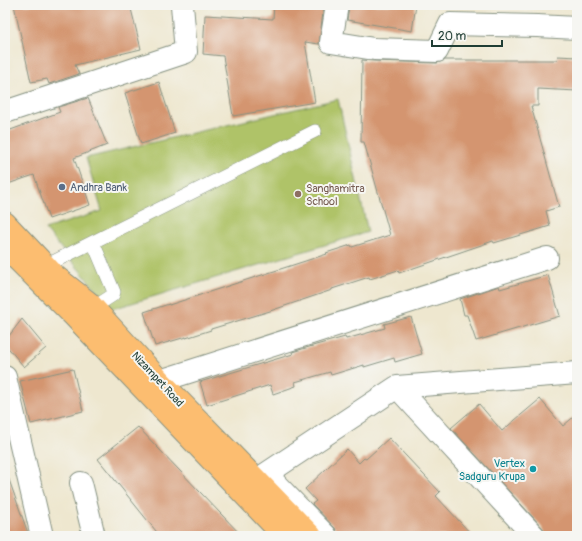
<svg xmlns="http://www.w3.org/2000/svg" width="582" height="541" viewBox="0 0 582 541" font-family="Pangolin,sans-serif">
  <rect width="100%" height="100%" fill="#f6f6f2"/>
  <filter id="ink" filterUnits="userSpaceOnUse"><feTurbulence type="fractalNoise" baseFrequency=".025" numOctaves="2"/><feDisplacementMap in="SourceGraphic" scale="8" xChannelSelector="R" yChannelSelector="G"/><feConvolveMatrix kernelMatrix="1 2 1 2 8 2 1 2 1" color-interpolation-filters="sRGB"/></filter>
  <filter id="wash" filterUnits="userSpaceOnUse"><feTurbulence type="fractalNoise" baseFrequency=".012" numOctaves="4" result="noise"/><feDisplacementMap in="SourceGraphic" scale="16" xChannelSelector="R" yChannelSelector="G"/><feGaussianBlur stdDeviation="0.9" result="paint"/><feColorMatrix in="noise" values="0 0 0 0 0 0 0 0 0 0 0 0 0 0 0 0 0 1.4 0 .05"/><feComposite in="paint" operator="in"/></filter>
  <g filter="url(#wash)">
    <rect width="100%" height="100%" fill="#eee7cf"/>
    <!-- green -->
    <path fill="#afc367" stroke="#67804e" d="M338 99 368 232 112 309 45 229 102 211 86 158Z"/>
    <g id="blocks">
      <!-- building -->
      <path fill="#d4956f" d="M14 5H130L141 49 75 65 79 74 49 84 47 79 31 82Z
        M274 5H324L319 44 305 42 315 102 233 116 223 56 203 54 205 15 273 19Z
        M349 5H416L412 31 347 20Z
        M558 56 577 57V91L538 89V106H531L559 207 546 211 550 226 494 243 493 241 399 273 398 270 370 279 369 277 332 289V290L270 311 211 329V330L186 338V337L155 346 144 312 169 304V305L327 254 326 253 351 245 352 247 390 235 364 142H361L362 60 374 61 437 63 445 60H557Z
        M159 82 175 133 141 144 125 93Z
        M88 98 107 145 74 158 90 205 49 219 34 175 5 185V132L60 112 58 107Z
        M548 275 560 316 476 341 467 315H464L460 299 499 286 500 289Z
        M411 317 422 354 395 362 394 358 364 367V365L331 375 330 372 295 382 296 386 273 394 270 385 207 405 200 382 293 354 292 352 316 345 345 337 346 339 385 328 384 324Z
        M22 319 46 348 24 367 5 344V341Z
        M73 369 83 411 31 424 20 381Z
        M540 399 563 426 577 414V536H546L543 528 451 428 479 404 502 431Z
        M138 427 242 536H160L98 459Z
        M389 438 440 492 436 496 473 536H338L335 528 312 504 316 501 305 489 347 449 359 463 364 458 366 459Z
        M5 477H8L29 536H5Z"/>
    </g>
  </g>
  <g filter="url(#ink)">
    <use href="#blocks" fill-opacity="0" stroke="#869282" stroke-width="1"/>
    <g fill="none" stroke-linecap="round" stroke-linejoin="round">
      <defs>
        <path id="service" d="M45 266 315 131
          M93 308 113 295 114 292 93 242"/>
        <path id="minor" d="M337 5 331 42 374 49 437 51 450 24 537 26 577 28
          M5 112 186 52 182 5
          M5 377 42 536
          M160 381 547 258
          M81 483 94 536
          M326 536 266 474 397 387
          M534 536 397 387 577 373"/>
        <path id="primary" d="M5 223 56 277 89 303 160 381 311 536
          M5 247 73 315 284 536"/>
      </defs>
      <!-- service casing -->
      <use href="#service" stroke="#869282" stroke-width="14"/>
      <!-- minor casing -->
      <use href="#minor" stroke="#869282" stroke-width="24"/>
      <!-- primary casing -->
      <use href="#primary" stroke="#869282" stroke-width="24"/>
      <!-- service -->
      <use href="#service" stroke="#fff" stroke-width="13"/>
      <!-- minor -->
      <use href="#minor" stroke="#fff" stroke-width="22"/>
      <!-- primary -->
      <use href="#primary" stroke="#fcbd6f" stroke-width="22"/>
    </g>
  </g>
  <!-- markers -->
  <circle fill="#5c6f8a" stroke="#f6f6f2" stroke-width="1.5" cx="62" cy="187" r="4"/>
  <circle fill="#8d6e63" stroke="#f6f6f2" stroke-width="1.5" cx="298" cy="194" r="4"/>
  <circle fill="#0f9aa8" stroke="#f6f6f2" stroke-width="1.5" cx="533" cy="469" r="4"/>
  <g text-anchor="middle" stroke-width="4" stroke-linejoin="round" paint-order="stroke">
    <!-- service labels -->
    <g font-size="11" fill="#4e5e75" stroke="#f6f6f2" text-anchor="start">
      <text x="70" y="191">Andhra Bank</text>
    </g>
    <!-- education labels -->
    <g font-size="11" fill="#785e54" stroke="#f6f6f2" text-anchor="start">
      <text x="306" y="192">Sanghamitra<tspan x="306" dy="13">School</tspan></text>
    </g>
    <!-- street labels -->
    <g font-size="11" fill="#1f3d34" stroke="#f6f6f2">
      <text transform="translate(158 379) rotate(47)" y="4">Nizampet Road</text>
    </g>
    <!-- culture labels -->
    <g font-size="11" fill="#0d838f" stroke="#f6f6f2" text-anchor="end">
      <text x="525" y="467">Vertex<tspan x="525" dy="13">Sadguru Krupa</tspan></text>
    </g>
  </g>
  <!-- margin -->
  <rect width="582" height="541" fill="none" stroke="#f6f6f2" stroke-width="20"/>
  <!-- scale -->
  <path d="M432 40v6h70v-6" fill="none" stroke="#1f3d34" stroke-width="2"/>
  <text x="438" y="40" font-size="12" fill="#1f3d34" stroke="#f6f6f2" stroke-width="3" paint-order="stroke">20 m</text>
</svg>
